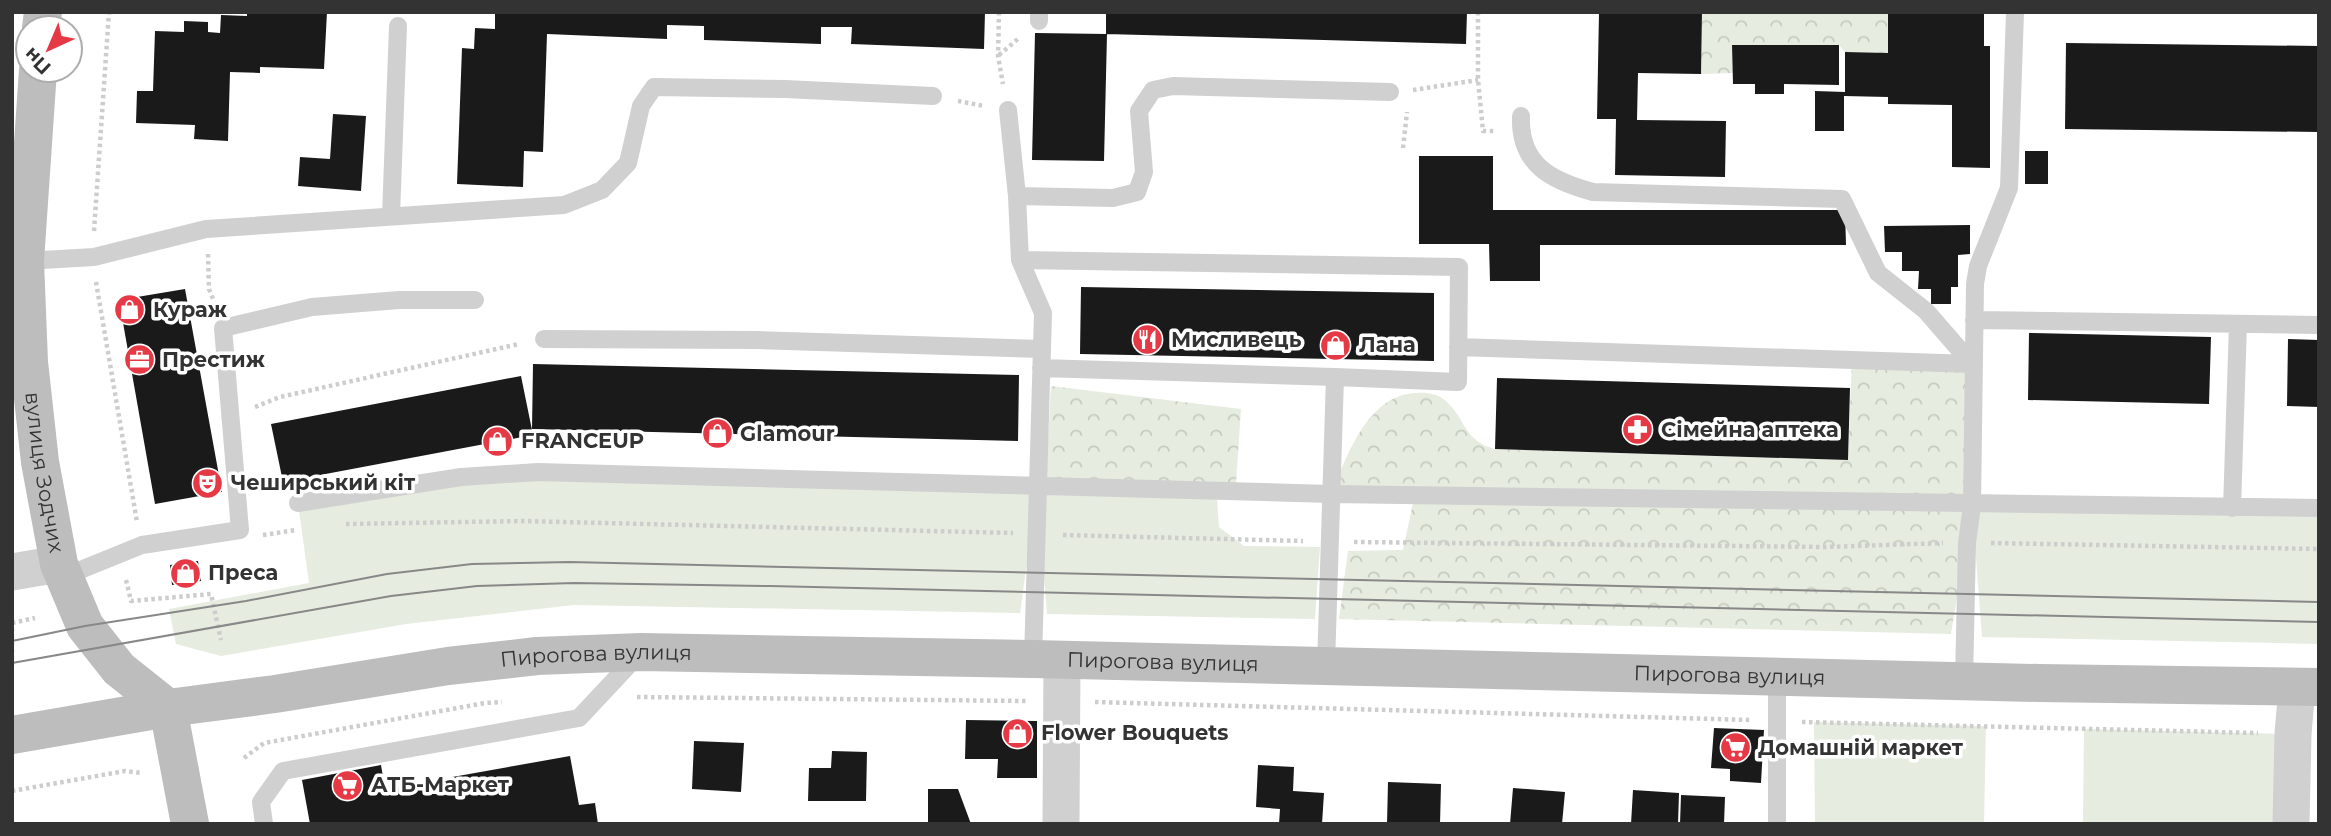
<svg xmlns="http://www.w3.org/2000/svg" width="2331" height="836" viewBox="0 0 2331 836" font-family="Montserrat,sans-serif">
  <defs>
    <pattern id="forest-crowns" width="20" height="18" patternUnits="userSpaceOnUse" patternTransform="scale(1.75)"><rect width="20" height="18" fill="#e6ecdf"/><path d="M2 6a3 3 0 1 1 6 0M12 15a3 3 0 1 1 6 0" fill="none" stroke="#c6cbc0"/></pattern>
  </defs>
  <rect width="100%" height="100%" fill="#fff"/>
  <!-- grass -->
  <path fill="#e6ecdf" d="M538 472 1037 486 1217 498 1219 527 1244 546 1320 547 1315 619 1047 614 1037 490 1020 613 574 605 406 624 221 656 176 644 169 609 309 583 298 503 461 477Z
    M1972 505 2319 508V644L1982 637Z
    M1814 722 1986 726 1984 824H1815Z
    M2084 729 2293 734 2291 824H2083Z"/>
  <!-- forest -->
  <path fill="url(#forest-crowns)" d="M1702 12H1888V53L1845 52 1839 45 1732 46 1733 73 1701 74Z
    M1852 360 1972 364V505L1951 634 1339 619 1348 551 1403 550 1413 503 1331 494C1347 457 1367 394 1417 393 1427 392 1439 394 1447 402 1466 420 1464 441 1495 449L1848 460Z
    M1051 386 1241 409 1236 484 1046 478Z"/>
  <!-- building -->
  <path fill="#1a1a1a" d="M247 12H327L324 69 260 67V73L230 72 228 141 194 139 195 125 136 123 137 91H153L155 31 184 32V21L208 22V32L220 33 221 15 247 16Z
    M495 12H985L984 49 851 44 852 27H821V44L704 40V26L667 25V39L547 34 543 152 524 151 523 187 457 184 462 48 474 49 475 28 495 29Z
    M1106 12H1467L1466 44 1106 34Z
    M1599 12H1702L1701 74 1638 73 1637 120 1726 121 1725 177 1615 175 1616 119H1597Z
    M1888 12H1984V46H1990V168L1952 167V105L1888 104V97L1844 96V131H1815V91L1845 92V52L1888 53Z
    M1035 33 1107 34 1104 161 1032 160Z
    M2066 43 2319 46V132L2065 129Z
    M1732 45H1839V85L1784 84V94H1755V84H1733Z
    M333 114 366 116 361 191 298 186 300 157 330 159Z
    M2025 151H2048V184H2025Z
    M1419 156H1493V210H1845L1846 245H1540V281H1490L1489 244H1419Z
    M1970 225V254L1958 255V287H1951V304H1931V289H1918L1919 271H1902V252H1885L1884 226Z
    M1081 287 1434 293V361L1080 354Z
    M185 289 222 492 155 504 119 300Z
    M2029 333 2211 337 2209 404 2028 400Z
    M2288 339 2319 340V407L2287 406Z
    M533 364 1019 375 1018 441 532 429Z
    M521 376 533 435 283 482 271 424Z
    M1497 378 1850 388 1848 460 1495 449Z
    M198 561 201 581 172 585 170 565Z
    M966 720 1037 721V778H997L998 759H965Z
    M1714 728 1764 730 1761 783 1730 781V769L1711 768Z
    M694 741 744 743 741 792 692 789Z
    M832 751 867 752 866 801H808L809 768H831Z
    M570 756 579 805 595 803 598 824H310L302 780 381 765 385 789Z
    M1258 765 1294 767 1293 791 1324 793 1322 824H1279L1280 809 1256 807Z
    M1388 782 1441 784 1440 824H1387Z
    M1513 788 1565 792 1562 824H1510Z
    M928 789H958L971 824H928Z
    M1633 790 1679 793 1678 824H1631Z
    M1681 795 1725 797 1724 824H1680Z"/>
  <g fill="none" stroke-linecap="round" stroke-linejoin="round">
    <!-- path -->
    <path stroke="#cdcdcd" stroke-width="4.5" stroke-dasharray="3.5 3.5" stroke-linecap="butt" d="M999 12 998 56 1003 84
      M1478 12V80L1483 131H1496
      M999 55 1019 38
      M1413 90 1478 80
      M958 101 984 106
      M1403 148 1407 112
      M94 231 109 12
      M208 254 209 289 215 304
      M96 282 137 522
      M255 407 280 397 519 344
      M346 524 523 521 1013 533
      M263 535 296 530
      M1063 535 1303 541
      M1354 542 1826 547 1943 543
      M1991 543 2319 549
      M126 580 131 601 211 594 221 640
      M12 623 35 618
      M12 628V666
      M637 697 1027 701
      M1095 702 1751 720
      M1802 722 2258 733
      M244 758 264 743 485 703 502 702
      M12 791 125 771 142 773"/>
    <!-- lane -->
    <path stroke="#d0d0d0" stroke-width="18" d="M1039 21V12
      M1008 110 1017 196 1020 260 1043 313 1033 659
      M1521 116C1519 165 1552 181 1593 192L1842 199 1878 273 1926 311 1972 364
      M1017 196 1113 198 1137 192 1144 172 1139 111 1153 90 1173 86 1390 92
      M391 216 398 26
      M1020 260 1459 267 1458 382 1335 377
      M25 261 94 257 206 229 564 205 602 190 628 163 641 106 654 87 785 89 933 96
      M1974 320 2319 325
      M544 339 757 340 1042 349
      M1458 347 1972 364
      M1041 368 1335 377 1326 665
      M298 503 461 477 538 472 1331 494 2319 508
      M2232 508 2238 324
      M63 577 142 545 240 530 223 328 312 307 399 300H475
      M1777 677V824
      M1964 681 1967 543 1972 505 1975 284 1978 266 2009 188 2015 12
      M264 824 261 802 283 771 579 718 639 654"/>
    <!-- street -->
    <path stroke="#d0d0d0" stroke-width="37" d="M12 572 59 564
      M1061 824 1062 660
      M2291 824 2293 734 2297 687"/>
    <!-- secondary -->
    <g stroke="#bdbdbd" stroke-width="38">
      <path d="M41 28 43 12"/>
      <path id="s1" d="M38 70 25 261 29 362 40 462 59 564 85 626 119 669 168 708"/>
      <path d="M168 708 190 824"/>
      <path id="s2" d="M12 735 168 708 275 694 448 666 537 656 641 652 1033 659 2039 683 2319 687"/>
    </g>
    <!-- tram -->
    <path stroke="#888" stroke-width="2" d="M12 641 85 626 246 601 387 574 472 564 570 562 2319 602
      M12 663 391 596 477 586 574 583 770 586 2319 622"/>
  </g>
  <!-- icons -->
  <defs>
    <symbol id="shop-disc" viewBox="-11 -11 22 22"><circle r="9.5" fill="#e63946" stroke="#fff"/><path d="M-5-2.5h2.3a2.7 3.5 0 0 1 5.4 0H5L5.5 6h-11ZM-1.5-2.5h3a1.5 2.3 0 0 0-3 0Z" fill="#fff"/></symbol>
    <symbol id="restaurant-disc" viewBox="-11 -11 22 22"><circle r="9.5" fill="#e63946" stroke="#fff"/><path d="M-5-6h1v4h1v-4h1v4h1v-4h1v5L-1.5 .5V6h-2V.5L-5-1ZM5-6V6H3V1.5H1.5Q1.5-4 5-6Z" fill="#fff"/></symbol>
    <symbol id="office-disc" viewBox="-11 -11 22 22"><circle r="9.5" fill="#e63946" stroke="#fff"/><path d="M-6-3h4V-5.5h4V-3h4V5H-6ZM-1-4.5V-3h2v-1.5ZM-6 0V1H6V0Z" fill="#fff"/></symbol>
    <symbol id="pharmacy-disc" viewBox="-11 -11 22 22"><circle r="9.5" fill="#e63946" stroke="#fff"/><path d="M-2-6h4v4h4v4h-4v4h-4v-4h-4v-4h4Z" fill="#fff"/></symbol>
    <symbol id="theatre-disc" viewBox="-11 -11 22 22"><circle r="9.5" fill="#e63946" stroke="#fff"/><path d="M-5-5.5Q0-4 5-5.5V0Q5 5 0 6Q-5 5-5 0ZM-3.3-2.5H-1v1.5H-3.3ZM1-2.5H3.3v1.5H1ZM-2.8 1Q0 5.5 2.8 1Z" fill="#fff"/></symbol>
    <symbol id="supermarket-disc" viewBox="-11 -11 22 22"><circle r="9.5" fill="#e63946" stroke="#fff"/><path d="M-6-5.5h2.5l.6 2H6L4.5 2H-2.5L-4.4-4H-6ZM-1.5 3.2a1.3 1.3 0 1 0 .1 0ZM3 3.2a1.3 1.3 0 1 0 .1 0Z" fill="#fff"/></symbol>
  </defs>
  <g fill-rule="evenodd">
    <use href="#shop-disc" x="112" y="292" width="35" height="35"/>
    <use href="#restaurant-disc" x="1130" y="322" width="35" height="35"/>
    <use href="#shop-disc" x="1318" y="328" width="35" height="35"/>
    <use href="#office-disc" x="122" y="342" width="35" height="35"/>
    <use href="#pharmacy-disc" x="1620" y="412" width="35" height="35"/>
    <use href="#shop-disc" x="700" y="416" width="35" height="35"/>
    <use href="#shop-disc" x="480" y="424" width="35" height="35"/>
    <use href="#theatre-disc" x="190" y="466" width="35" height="35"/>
    <use href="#shop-disc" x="168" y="556" width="35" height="35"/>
    <use href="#shop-disc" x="1000" y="716" width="35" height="35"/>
    <use href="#supermarket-disc" x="1718" y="730" width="35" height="35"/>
    <use href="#supermarket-disc" x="330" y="768" width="35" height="35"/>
  </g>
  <g text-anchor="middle" stroke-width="7" stroke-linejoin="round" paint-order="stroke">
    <!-- poi labels -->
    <g font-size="21" font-weight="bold" fill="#333" stroke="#fff" text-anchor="start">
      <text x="153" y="317">Кураж</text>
      <text x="1171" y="347">Мисливець</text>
      <text x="1359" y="352">Лана</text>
      <text x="162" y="367">Престиж</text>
      <text x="1661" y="437">Сімейна аптека</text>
      <text x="740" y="441">Glamour</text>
      <text x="521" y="448">FRANCEUP</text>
      <text x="231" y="490">Чеширський кіт</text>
      <text x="208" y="580">Преса</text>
      <text x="1041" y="740">Flower Bouquets</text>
      <text x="1758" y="755">Домашній маркет</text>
      <text x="371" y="792">АТБ-Маркет</text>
    </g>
    <!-- street labels -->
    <g font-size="21" fill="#333" stroke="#fff">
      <text dy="7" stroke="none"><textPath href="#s1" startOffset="404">вулиця Зодчих</textPath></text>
      <text dy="7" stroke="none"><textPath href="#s2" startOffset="590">Пирогова вулиця</textPath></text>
      <text dy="7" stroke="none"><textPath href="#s2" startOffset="1157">Пирогова вулиця</textPath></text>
      <text dy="7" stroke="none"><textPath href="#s2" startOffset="1724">Пирогова вулиця</textPath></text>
    </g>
  </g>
  <!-- border -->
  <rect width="2331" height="836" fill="none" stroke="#333333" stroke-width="28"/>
  <!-- north arrow -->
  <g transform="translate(49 49) rotate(224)"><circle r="33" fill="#ffffff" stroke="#adadad" stroke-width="2"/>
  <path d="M0-5L12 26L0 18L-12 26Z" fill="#e63946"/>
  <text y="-10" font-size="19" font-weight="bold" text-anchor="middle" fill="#333333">Пн</text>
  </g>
</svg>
